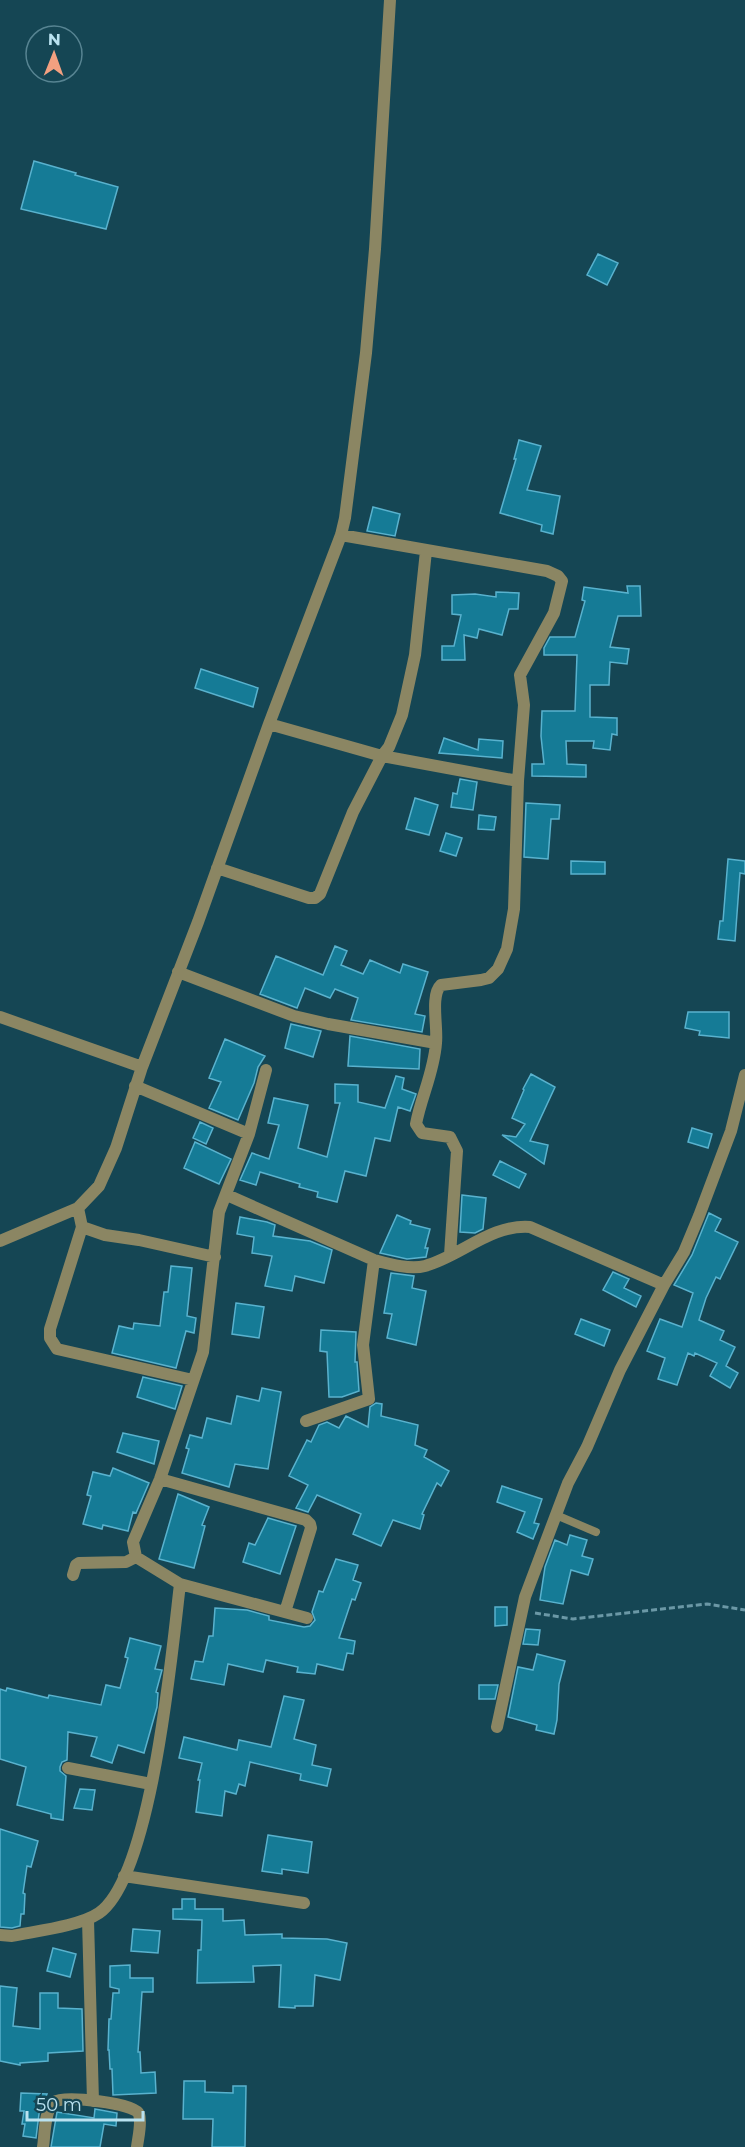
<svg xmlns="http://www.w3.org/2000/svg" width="745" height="2147" viewBox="0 0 745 2147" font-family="Montserrat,sans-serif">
  <rect width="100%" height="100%" fill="#154654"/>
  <!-- building -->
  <path fill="#157b96" stroke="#59b2ce" stroke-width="1.5" d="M34 161 76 173 75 175 118 187 106 229 21 209Z
    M598 254 618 263 607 285 587 275Z
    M519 440 541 446 527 490 560 496 553 534 541 531 542 525 500 513 516 459H514Z
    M373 507 400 514 395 536 367 531Z
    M627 586H640L641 616H618L610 647 629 649 627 664 610 662 609 685H590V717L617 718V735L612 734 610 750 593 748 594 741H566L567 764 586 765V777L532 776V764H544L541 736 542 711H575L577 655H544V648L550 637H575L585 601 582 600 584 587 628 593Z
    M496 592 519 593 518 609H509L502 635 479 629 477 638 464 635 465 660H442V646H454L461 615 452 614V595L475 594 496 597Z
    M201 669 258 688 253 707 195 688Z
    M444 738 478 750 479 739 503 741 502 758 439 753Z
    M460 779 477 782 473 810 451 807 453 793 457 794Z
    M415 798 438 805 429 835 406 829Z
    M526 803 560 805 559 819H551L548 859 524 857Z
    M479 815 496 817 494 830 478 829Z
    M446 833 462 838 456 856 440 851Z
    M728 859 745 861V874L740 873 735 941 718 939 720 921H723Z
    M571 861 605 862V874H571Z
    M335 946 347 951 341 965 363 974 370 960 400 973 403 964 428 972 415 1014 425 1016 422 1032 351 1020 358 998 335 989 330 998 305 988 297 1008 260 994 276 956 323 975Z
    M688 1012H729V1038L699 1035 700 1031 685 1028Z
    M291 1024 321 1031 313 1057 285 1048Z
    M350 1036 420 1049 419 1069 348 1066Z
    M225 1039 265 1056 258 1067 254 1083 238 1120 209 1108 221 1082 209 1078Z
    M531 1074 555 1087 530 1141 548 1145 544 1164 502 1135 516 1137 525 1124 512 1118 524 1090 523 1089Z
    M396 1076 404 1078 402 1089 416 1094 410 1111 398 1107 390 1141 375 1138 366 1176 345 1171 337 1202 317 1197 318 1192 299 1187 300 1184 260 1172 256 1185 240 1180 252 1153 269 1159 279 1125 268 1123 274 1098 308 1105 298 1148 327 1157 340 1103H335V1084L358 1085V1102L385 1108Z
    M200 1122 213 1128 206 1144 193 1138Z
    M692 1128 712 1134 708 1148 688 1142Z
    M195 1142 231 1159 219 1184 184 1168Z
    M500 1161 526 1174 519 1188 493 1175Z
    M462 1195 486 1198 483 1229 475 1233 460 1232Z
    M709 1213 721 1219 715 1231 738 1242 720 1279 716 1277 706 1298 699 1320 724 1331 720 1340 735 1347 726 1366 738 1373 730 1388 710 1376 717 1363 695 1353 694 1356 688 1353 677 1385 658 1379 665 1358 647 1351 660 1319 682 1327 693 1293 674 1285 692 1255Z
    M397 1215 411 1221 410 1224 430 1229 425 1248H428L426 1257 407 1259 380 1253Z
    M240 1217 267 1222 275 1225 273 1236 310 1241 332 1250 324 1283 295 1276 292 1291 265 1286 272 1256 252 1253 254 1237 237 1234Z
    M171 1266 192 1268 187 1316 196 1318 194 1333 186 1331 176 1368 112 1353 119 1326 133 1329 134 1323 160 1326 164 1292H168Z
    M613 1272 629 1279 624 1288 641 1296 636 1307 603 1290Z
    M391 1273 414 1276 412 1288 426 1291 416 1345 387 1338 392 1314 384 1313Z
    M236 1303 264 1307 259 1338 232 1334Z
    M581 1319 610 1330 604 1346 575 1334Z
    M321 1330 356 1332 355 1362H357L359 1391 342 1397H329L327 1352 320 1351Z
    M143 1377 182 1386 175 1409 137 1397Z
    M262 1388 281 1392 268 1469 235 1464 229 1487 182 1473 189 1449 186 1448 190 1435 202 1438 207 1418 231 1424 237 1396 259 1401Z
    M376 1403 382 1404 381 1416 418 1425 415 1445 427 1450 424 1457 449 1471 441 1486 437 1483 422 1514 424 1515 420 1529 393 1520 381 1546 353 1534 361 1514 317 1495 308 1512 296 1508 308 1485 289 1476 307 1440 311 1442 319 1425 327 1422 339 1428 346 1416 368 1427 370 1407Z
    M123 1433 159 1441 154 1464 117 1452Z
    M113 1468 149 1483 136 1513 133 1512 128 1531 103 1525 102 1529 83 1524 91 1496 87 1495 93 1472 110 1476Z
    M502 1486 542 1499 534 1523 539 1524 533 1539 517 1532 525 1512 497 1502Z
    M178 1494 209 1507 202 1525 205 1526 194 1568 159 1559Z
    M268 1518 296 1526 280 1574 243 1562 249 1543 255 1545Z
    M570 1535 587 1540 582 1556 593 1559 588 1575 571 1570 563 1604 540 1600 545 1567 555 1540 567 1545Z
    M336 1559 358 1565 353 1580 361 1583 355 1600 352 1599 339 1638 355 1641 353 1654 347 1653 343 1670 317 1664 315 1674 297 1672 298 1667 266 1660 263 1672 228 1664 224 1685 191 1679 195 1661 203 1662 209 1636H213L215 1608 247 1610 269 1616V1620L304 1627 310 1626 315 1620 312 1612 319 1591 323 1592Z
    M495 1607H507V1625L495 1626Z
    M526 1629 540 1630 538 1645 523 1644Z
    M130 1638 161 1646 155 1669 162 1670 156 1692 158 1693 157 1707 144 1753 118 1745 112 1763 91 1756 97 1737 68 1732 67 1760 62 1762 60 1767V1771L66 1776 63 1820 51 1818V1814L17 1805 26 1767 0 1759V1689L6 1691 7 1688 48 1698 49 1695 101 1705 106 1685 120 1688 128 1658 125 1657Z
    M537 1654 565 1661 559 1684 557 1720 554 1734 536 1730 537 1725 508 1717 518 1667 533 1670Z
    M479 1685H498L495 1699H479Z
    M284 1696 304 1700 294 1739 316 1745 312 1765 331 1769 327 1786 300 1780 301 1774 250 1762 245 1786 239 1784 236 1794 225 1791 222 1816 196 1812 200 1780H198L202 1763 179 1758 184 1737 237 1750 239 1740 271 1747Z
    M80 1789 95 1790 92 1810 74 1808Z
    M0 1829 38 1841 31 1867 27 1866 23 1893 25 1894 24 1914H21L20 1926 12 1928 0 1927Z
    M268 1835 312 1842 308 1873 282 1869V1874L262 1871Z
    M182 1899H195V1909H223V1921L244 1920 245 1935 282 1934V1938L327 1939 347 1943 340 1980 315 1975 313 2006H295V2008L279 2007 281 1965 253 1966 254 1982 197 1983 198 1950H201L202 1920 173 1919V1909H182Z
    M133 1929 160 1931 158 1953 131 1951Z
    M53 1948 76 1954 70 1977 47 1971Z
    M130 1965V1978H153V1992H142L138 2052H140L141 2073 155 2072 156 2093 113 2095 112 2069H110L109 2050H108L109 2019H111L113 1993H119V1989L110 1987V1966Z
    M0 1986 17 1988 13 2026 40 2029V1993H58V2008L82 2009 83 2051 48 2053V2061L20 2063V2065L0 2061Z
    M184 2081H205V2092L233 2093V2086H246L245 2147H212L213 2119H183Z
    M21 2093 47 2094 39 2114 36 2138 23 2136 25 2124H22L24 2111H20Z
    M95 2109 117 2113 116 2126 104 2124 100 2147H51L57 2112 94 2118Z"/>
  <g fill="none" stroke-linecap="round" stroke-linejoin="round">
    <!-- path -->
    <path stroke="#6b98a6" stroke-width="3" stroke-dasharray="6 3" stroke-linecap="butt" d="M535 1613 573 1619 707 1604 745 1610"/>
    <!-- service -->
    <path stroke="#8b8663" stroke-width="8" d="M556 1515 596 1532"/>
    <!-- minor -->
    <path stroke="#8b8663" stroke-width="12" d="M341 535 547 571 558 576 562 581 554 613 520 675 524 705 518 781 514 909 507 949 498 969 489 978 481 980 441 985C430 995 438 1028 436 1043 434 1072 421 1097 416 1124L422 1133 450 1137 457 1151 450 1255
      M269 724 382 756 518 781
      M217 868 309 898H315L320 894 353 812 382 756 389 747 402 715 415 655 426 551
      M178 972 294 1016 328 1024 436 1043
      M0 1017 142 1067
      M135 1086 249 1134
      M227 1195 374 1260C389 1264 410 1270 425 1266 461 1256 491 1224 530 1227L664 1285
      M78 1208 82 1227 105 1235 139 1240 215 1257
      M82 1227 50 1329V1338L57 1349 193 1380
      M0 1241 78 1208 99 1186 116 1148 142 1067 198 922 269 724 341 535 345 518 366 353 375 249 390 0
      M306 1421 369 1399 363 1345 374 1260
      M160 1479 306 1520 310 1524 311 1528 285 1612
      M73 1575 76 1565 79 1563 126 1562 136 1557
      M180 1584 307 1618
      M497 1727 525 1597 568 1483 587 1447 620 1370 664 1285 684 1252 699 1216 731 1131 745 1075
      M68 1768 151 1784
      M124 1876 304 1903
      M88 1920 93 2101
      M0 1935 12 1936C36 1931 80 1926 99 1913 152 1876 172 1651 180 1584L136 1557 133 1542 160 1479 203 1352 219 1212 249 1134 266 1070
      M43 2147C45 2135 44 2110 54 2102 64 2095 135 2103 139 2114 142 2123 138 2138 137 2147"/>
  </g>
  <!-- north arrow -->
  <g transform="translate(54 54) rotate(1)"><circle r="28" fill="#154654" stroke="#578492" stroke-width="1.5"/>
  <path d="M0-4.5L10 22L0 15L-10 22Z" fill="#f2a080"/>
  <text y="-9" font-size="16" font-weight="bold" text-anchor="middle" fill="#b9e2f0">N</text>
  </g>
  <!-- scale -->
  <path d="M27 2111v9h116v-9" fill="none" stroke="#b9e2f0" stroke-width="3"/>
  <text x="36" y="2111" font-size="18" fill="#b9e2f0" stroke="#154654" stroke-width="4.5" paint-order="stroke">50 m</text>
</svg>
